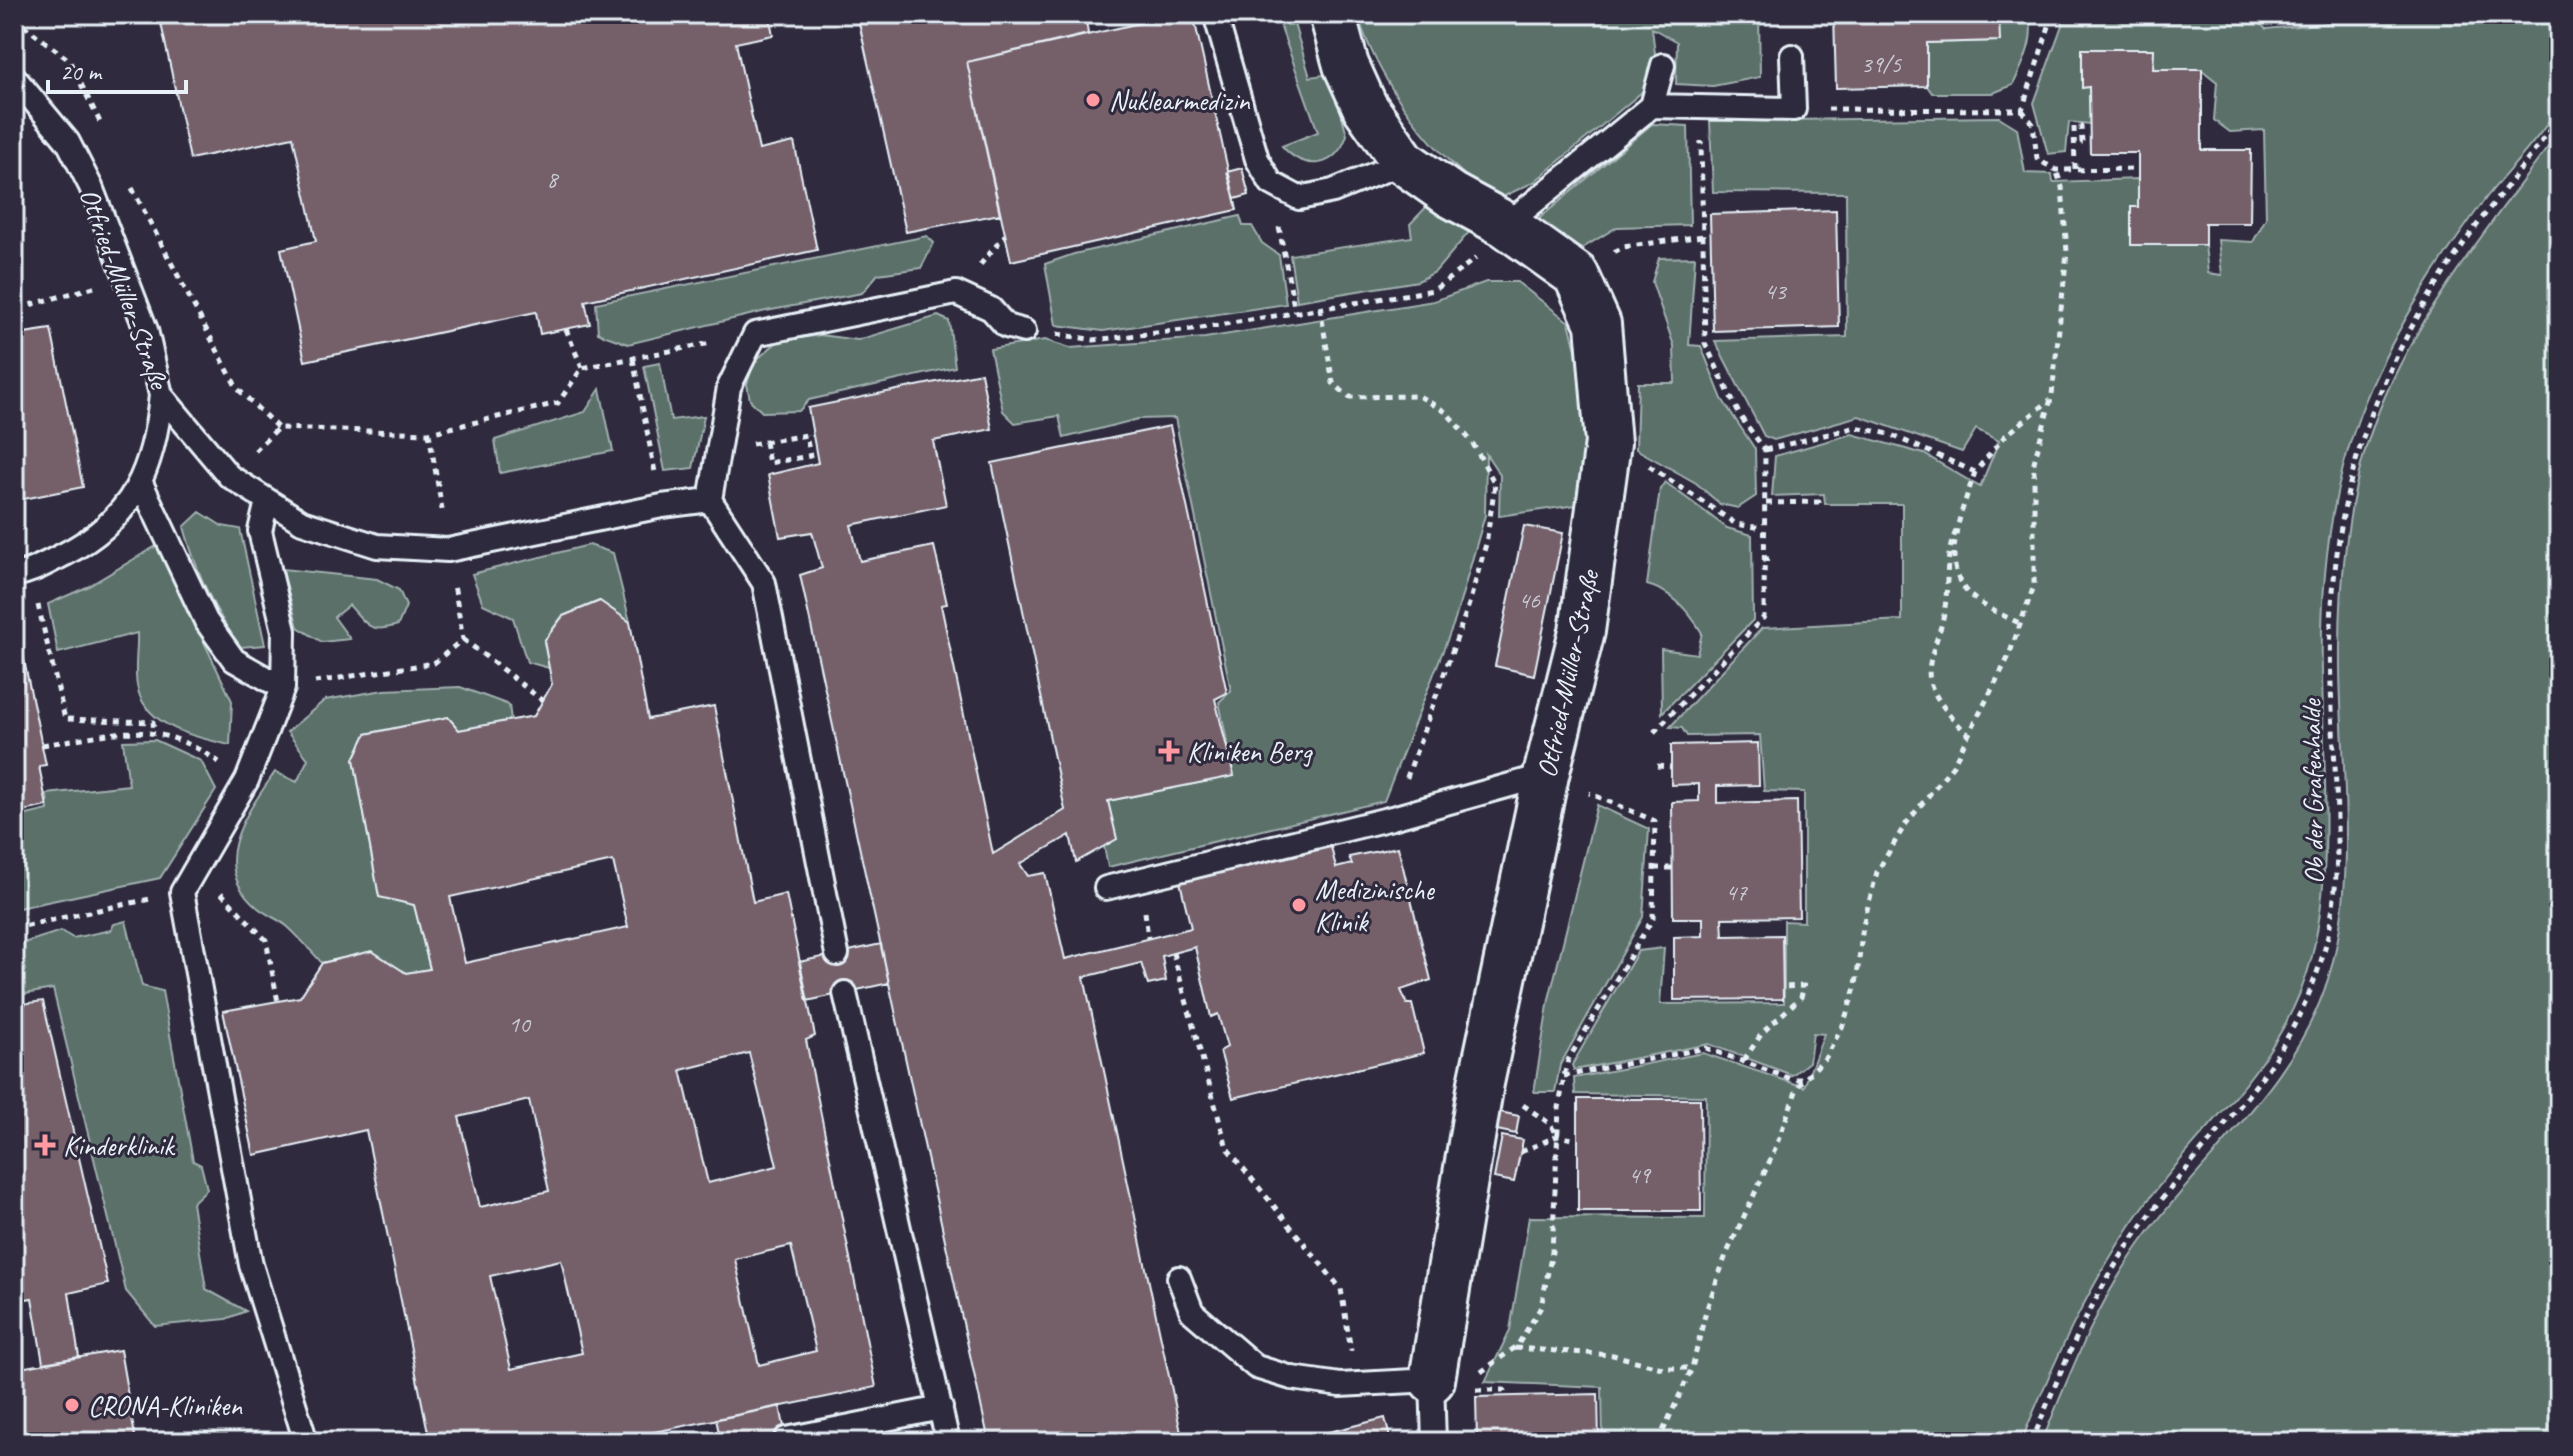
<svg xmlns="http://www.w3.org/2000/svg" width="2573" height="1456" viewBox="0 0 2573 1456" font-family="Caveat,sans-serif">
  <rect width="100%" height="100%" fill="#2f2a3d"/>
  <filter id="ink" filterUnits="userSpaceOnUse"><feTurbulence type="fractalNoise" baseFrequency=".0125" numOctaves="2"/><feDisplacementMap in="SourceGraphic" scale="16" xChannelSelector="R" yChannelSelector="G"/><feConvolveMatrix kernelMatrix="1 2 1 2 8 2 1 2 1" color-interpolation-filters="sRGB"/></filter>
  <g filter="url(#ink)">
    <!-- green -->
    <path fill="#5a6f68" stroke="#a1b0b0" stroke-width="2" d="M1276 14H1291L1310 77 1331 74 1347 135C1336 169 1304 172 1282 146L1318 132Z
      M1357 14H1759L1760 77 1713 86 1676 84 1677 42 1652 28 1656 62 1648 87 1534 182 1498 199C1433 159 1381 86 1357 14Z
      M1999 14H2028C2037 36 2023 64 2013 85L1993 93H1932L1927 86V43L1999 41Z
      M2066 14H2250L2266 29 2330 23 2350 14H2559C2559 41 2565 75 2559 101 2553 126 2500 178 2483 202 2435 267 2389 338 2360 414 2329 496 2320 585 2322 672 2323 766 2334 863 2312 956 2286 1062 2201 1125 2141 1210 2090 1282 2054 1361 2021 1442H1603L1602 1387 1485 1382 1510 1330 1529 1217 1705 1218 1706 1096 1575 1094 1574 1078 1703 1053 1804 1087 1824 1034 1813 1033 1809 1062 1792 1075 1709 1044 1574 1070 1572 1065 1638 951 1664 948 1660 1004 1784 1003V921L1804 922V792L1764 791 1760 735 1687 736 1682 728 1670 727 1762 628 1902 620V504H1825L1824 494 1772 496 1775 456 1852 434 1924 454 1980 487 1999 441 1976 429 1962 452 1859 416 1774 440 1764 436 1715 341 1847 337 1846 193 1713 192 1710 121 1999 117 2017 128 2025 173 2052 174 2053 182 2138 179V207H2132L2205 245 2208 273 2222 275 2218 240 2253 242 2266 218 2264 130 2230 132 2214 120 2217 82 2202 70 2153 69 2154 50 2082 49V87H2089L2090 124 2069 122 2066 152 2048 154 2034 103Z
      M1652 124 1688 126 1690 225 1617 227 1576 252 1535 222Z
      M2559 132V1442H2042C2071 1370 2100 1296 2147 1234 2210 1150 2296 1082 2328 979 2359 880 2341 768 2340 666 2339 579 2347 489 2380 408 2422 306 2495 220 2559 132Z
      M1431 202 1470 231 1435 272 1418 281 1297 301 1290 255 1412 237 1410 224Z
      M1240 216 1243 226H1252L1262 243 1279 255 1286 304 1103 331 1056 325 1045 264 1074 254Z
      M927 236 934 243 921 268 878 274 862 293 766 311 628 344 598 333 596 303Z
      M1695 257 1689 345 1701 346 1722 399 1755 449 1756 496 1738 508 1720 504 1696 483 1636 449 1638 383H1675L1674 346 1652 282 1659 258Z
      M1486 282H1517L1569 322 1583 378 1588 467 1583 504 1499 516 1500 475 1486 454 1485 515 1455 620 1384 801 1108 867 1104 846 1108 801 1234 776 1219 702 1231 691 1175 418 1138 419 1064 438 1059 416 1015 423 1003 411 990 349 1045 340 1070 348 1205 338 1434 301Z
      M938 316 949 321 955 367 809 400 799 411 762 412 750 400 747 384 754 362 777 342 820 335 858 340Z
      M660 363 671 420 704 416 693 468 665 471 644 366Z
      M600 389 613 451 500 473 495 440 585 412Z
      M1665 482 1727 528 1752 535 1753 620 1662 713 1661 649 1697 654 1702 633C1689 611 1672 591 1647 585L1660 489Z
      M200 512 222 526 240 529 265 645 241 647C213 611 196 571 184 527Z
      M158 545 232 701 230 745C198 738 147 727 138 690 133 673 138 651 137 633L58 653 48 604 87 587Z
      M589 545 613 553 630 622 599 601 562 616 544 641 549 668 527 662 513 618 483 604 472 574Z
      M282 569 377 579 399 590 406 606 398 625C368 634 368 625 349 605L334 617 350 639 322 642 298 627Z
      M460 687 509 705 511 720 459 730 448 717 367 734 354 759 379 897 414 905 430 969 406 973 372 951 322 963C311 951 300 938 288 927 279 919 266 915 257 907 207 865 246 814 275 772L297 782 308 759 287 732 325 700 384 690Z
      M155 740 201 761 216 790 160 878 14 909V818L48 810 47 794 129 785 123 741Z
      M1597 805 1649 829 1643 917 1560 1065 1555 1092H1534L1549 999Z
      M126 921 142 986 162 991 193 1161 201 1165 207 1189 192 1203 206 1289 246 1311 226 1319 155 1326 126 1291 53 989 14 996V946L61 931 73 938 111 930 114 924Z"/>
    <!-- building -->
    <path fill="#75616b" stroke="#e8f1f8" stroke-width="2" fill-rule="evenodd" d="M159 14H769L773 35 736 43 759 150 794 142 817 250 585 301 590 324 540 334 536 312 305 361 281 249 316 241 293 137 190 159Z
      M857 14H1085L1088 34 967 62 1000 214 906 232Z
      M1180 14H1193L1237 210 1011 261 967 62Z
      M1834 14H1999L2000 41 1927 43V86L1836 88Z
      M2082 49H2154L2153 69H2202V150H2251L2250 223H2205V245H2131V207H2138V153H2090L2089 87 2082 88Z
      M1242 168 1249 195 1235 199 1227 172Z
      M1836 210 1839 327 1713 331 1710 214Z
      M14 287 24 333 51 329 83 487 14 501Z
      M981 373 992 429 933 441 946 505 851 525 860 561 934 546 947 604 941 605 993 854 1065 810 992 463 1170 426 1227 693 1215 699 1234 776 1108 801 1117 839 1076 862 1070 835 1020 864 1028 876 1045 873 1065 959 1191 928 1180 882 1331 847 1336 868 1352 864 1349 857 1398 847 1431 980 1401 990 1407 1004H1412L1424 1053 1233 1098 1220 1051 1227 1047 1218 1014 1211 1017 1195 947 1162 956 1166 981 1148 985 1141 963 1084 977 1183 1442H989L800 575 822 568 812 532 780 537 768 475 818 463 808 408Z
      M1524 526 1563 533 1534 675 1495 666Z
      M600 601 630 622 648 719 714 706 753 902 786 894 815 1036 806 1040 876 1387 605 1442H430L366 1130 254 1155 223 1011 300 997 322 963 372 951 406 973 430 969 414 905 379 897 354 759 366 734 448 717 459 730 534 716 552 684 544 641 563 616ZM613 861 628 927 465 963 450 897ZM749 1053 777 1166 708 1183 681 1070ZM529 1100 549 1191 480 1207 459 1117ZM791 1246 816 1351 759 1365 735 1259ZM561 1260 582 1353 511 1369 490 1276Z
      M20 641 46 765 39 766 47 806 14 813V642Z
      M1758 743 1759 785 1717 786V803L1797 801 1799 917 1722 918 1723 936 1782 935 1783 999 1674 1000V937L1703 936V918H1673L1672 802 1699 801V784L1671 785V745Z
      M881 944 889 983 807 1001 799 962Z
      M43 1001 108 1284 69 1293 79 1357 43 1363 32 1298 14 1301V1005Z
      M1578 1099H1700L1701 1211H1578Z
      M1500 1112 1519 1116 1516 1134 1497 1130Z
      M1502 1136 1523 1140 1514 1182 1494 1178Z
      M120 1350 136 1442H14V1369Z
      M1598 1394 1599 1442H1477L1476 1397Z
      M780 1406 787 1442H721L716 1419Z
      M1385 1418 1391 1442H1289Z"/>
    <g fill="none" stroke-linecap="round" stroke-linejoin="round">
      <defs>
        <path id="service" d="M1215 14 1257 159 1271 183 1299 198 1333 191 1404 162
          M14 77 68 142 91 187 146 330 161 395 229 476 302 522 377 546 448 550 662 506 710 500 764 583 837 954
          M1652 106 1663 65
          M1506 225 1652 106 1794 109 1792 56
          M141 483 206 621 234 660 283 688
          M710 500 729 387 755 334 956 293 991 309 1006 326 1024 331
          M267 501 260 531 284 631 283 688 247 780 182 892 251 1265 306 1442
          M14 575C33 572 48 562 65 554 134 518 154 468 161 395
          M1106 888 1392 818 1546 775
          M845 993 948 1442
          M1179 1278 1192 1312 1256 1367 1292 1378 1340 1385 1432 1380 1434 1442
          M786 1439 941 1408"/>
        <path id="minor" d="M1332 14 1346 65 1365 107 1404 162 1451 195 1506 225 1576 275 1598 324 1608 443 1582 631 1546 775 1481 1083 1432 1380"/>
      </defs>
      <!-- service casing -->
      <use href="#service" stroke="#e8f1f8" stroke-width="28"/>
      <!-- minor casing -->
      <use href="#minor" stroke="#e8f1f8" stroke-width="50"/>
      <!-- path -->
      <path stroke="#e8f1f8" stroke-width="5" stroke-dasharray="6 6" stroke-linecap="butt" d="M1137 14 1139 23
        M1085 17 1090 14
        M14 18 69 60 100 122
        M1828 109 2022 110 2053 14
        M2022 110 2033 124 2037 159 2056 170 2138 169
        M2075 169 2074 127 2081 126 2082 142H2090
        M132 188 237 388 278 428
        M1279 227 1295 312
        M1614 252 1623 247 1703 236
        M980 265 1005 235
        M19 308 94 287
        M1320 308 1333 383 1349 397 1419 396 1446 412 1472 442 1495 484 1486 544 1469 604 1406 780
        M566 329 582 368
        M1057 334 1094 340 1201 328 1434 290 1476 258
        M633 359 655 472
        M429 433 443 515
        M765 442 769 463 810 456 806 435
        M752 444 813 434
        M1765 450 1856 427 1889 434 1975 472 2004 437 2050 400
        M255 451 278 428 429 433 558 403 582 368 711 343
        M1649 466 1736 524 1762 528
        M1975 472C1964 507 1936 565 1971 596 1985 608 2005 616 2021 624
        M1766 503 1819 502V509
        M1956 531C1943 559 1950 589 1943 618 1939 639 1924 663 1931 685 1937 702 1956 723 1969 735
        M1763 559H1772
        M38 605 65 719 153 722 154 732
        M463 639 543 701
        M315 682 434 663 463 639 454 584
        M1654 732 1764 617 1765 450 1740 416 1705 343 1701 141
        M42 745C115 734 153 716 219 762
        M1657 766 1671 767
        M1654 868H1672
        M221 893 266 940 278 1002
        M1145 912 1148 938
        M14 928 150 899
        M1173 953 1227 1148 1341 1289 1351 1351
        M1744 1060 1762 1033 1801 997 1804 986 1782 987
        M1564 1076 1706 1048 1791 1079H1806
        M1523 1105 1549 1123 1557 1135
        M1521 1152 1557 1136 1578 1140
        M1515 1348 1613 1355 1662 1368H1692
        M1481 1372 1517 1346 1541 1307 1552 1252 1559 1108 1564 1076 1568 1060 1653 918 1655 821 1589 793
        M1476 1390H1504V1396
        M1658 1442 1692 1368 1706 1311 1726 1255 1773 1154 1798 1086 1826 1057 1843 1025 1856 985 1863 925 1877 872 1905 825 1953 765 2008 658 2034 586V462L2052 395 2067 252 2062 187 2056 170
        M2032 1442C2061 1369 2092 1295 2138 1231 2206 1135 2281 1082 2320 964 2354 863 2326 732 2331 625 2337 468 2384 355 2474 229 2502 191 2533 156 2559 116"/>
      <!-- service -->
      <use href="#service" stroke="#2f2a3d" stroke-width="22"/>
      <!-- minor -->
      <use href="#minor" stroke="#2f2a3d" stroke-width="44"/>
    </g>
  </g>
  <!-- markers -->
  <g fill="#ff9aa2" stroke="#2f2a3d" stroke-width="3">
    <circle cx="1093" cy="100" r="8"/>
    <path d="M1165 739h8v8h8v8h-8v8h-8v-8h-8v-8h8z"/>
    <circle cx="1299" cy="905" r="8"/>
    <path d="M41 1133h8v8h8v8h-8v8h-8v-8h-8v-8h8z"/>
    <circle cx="72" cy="1405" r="8"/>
  </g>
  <g text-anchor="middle" stroke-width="6" stroke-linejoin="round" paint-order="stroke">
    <!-- number labels -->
    <g font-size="24" fill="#cbcdd5">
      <text x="1881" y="72">39/5</text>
      <text x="552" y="187">8</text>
      <text x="1775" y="299">43</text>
      <text x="1529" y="608">46</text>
      <text x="1736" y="900">47</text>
      <text x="519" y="1032">10</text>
      <text x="1639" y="1183">49</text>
    </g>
    <!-- poi labels -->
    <g font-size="28" fill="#e8f1f8" stroke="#2f2a3d" text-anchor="start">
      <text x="1109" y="110">Nuklearmedizin</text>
      <text x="1187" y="761">Kliniken Berg</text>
      <text x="1315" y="899">Medizinische<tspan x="1315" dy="32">Klinik</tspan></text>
      <text x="63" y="1155">Kinderklinik</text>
      <text x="88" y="1415">CRONA-Kliniken</text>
    </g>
    <!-- street labels -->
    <g font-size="28" fill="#e8f1f8" stroke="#2f2a3d">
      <text transform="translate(125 288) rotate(70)" y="10">Otfried-Müller-Straße</text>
      <text transform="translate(1567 674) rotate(-78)" y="10">Otfried-Müller-Straße</text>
      <text transform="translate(2312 792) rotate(-91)" y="10">Ob der Grafenhalde</text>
    </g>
  </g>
  <!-- margin -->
  <rect width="2573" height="1456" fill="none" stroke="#2f2a3d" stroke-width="48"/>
  <rect x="24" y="24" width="2525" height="1408" fill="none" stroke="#e8f1f8" stroke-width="3" filter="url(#ink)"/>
  <!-- scale -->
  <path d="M48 80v12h138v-12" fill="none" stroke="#e8f1f8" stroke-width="4"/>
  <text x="60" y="80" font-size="24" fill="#e8f1f8" stroke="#2f2a3d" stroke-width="6" paint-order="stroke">20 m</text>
</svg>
